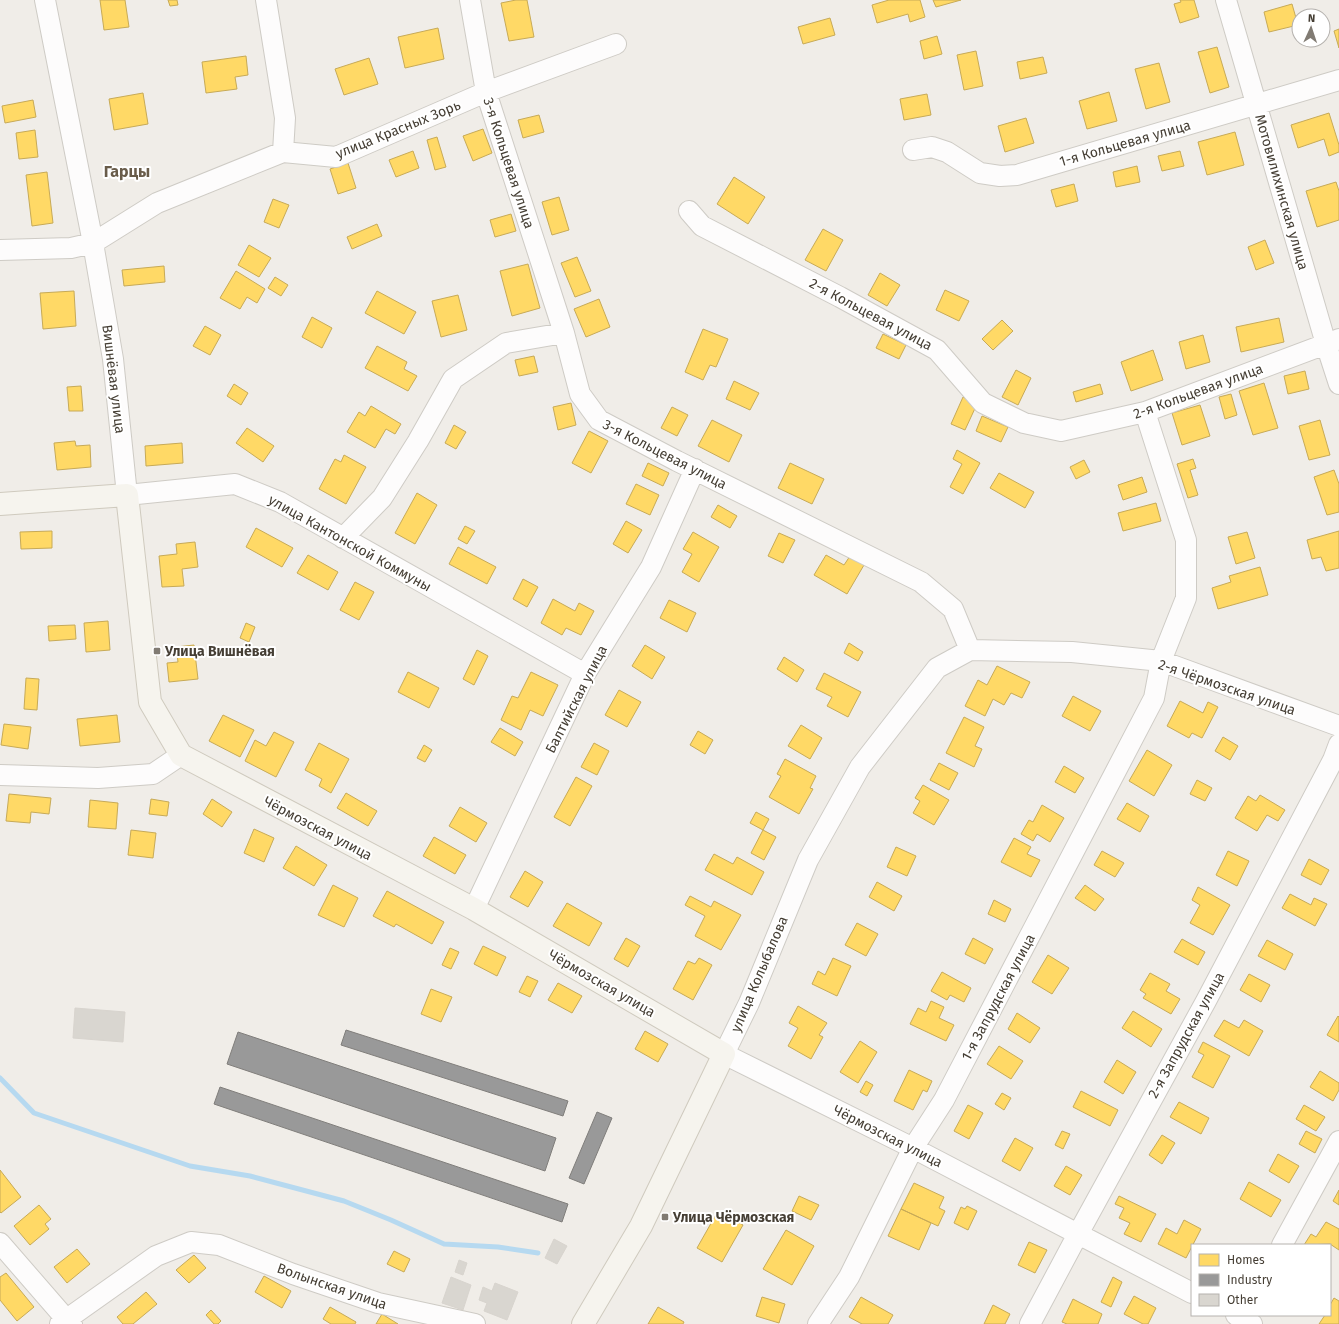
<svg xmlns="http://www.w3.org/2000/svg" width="1339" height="1324" viewBox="0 0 1339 1324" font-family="'Fira Sans',sans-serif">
  <rect width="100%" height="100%" fill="#f0ede8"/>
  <!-- homes -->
  <path fill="#ffd966" stroke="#c7aa57" d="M100 0H125L129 27 104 30Z
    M168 0H177L178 5 170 6Z
    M516 0H527L534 37 509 41 501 3Z
    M889 0H920L925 17 910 22 908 14 877 23 872 5Z
    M933 0H961L936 7Z
    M1180 0H1194L1199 17 1180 23 1174 4 1181 2Z
    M1292 4 1298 25 1269 32 1264 12Z
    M830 18 835 35 803 44 798 27Z
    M438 28 444 59 405 68 398 37Z
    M1339 29V48L1334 31Z
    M937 36 942 54 924 59 920 41Z
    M1217 47 1229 87 1210 93 1198 52Z
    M976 51 983 86 964 90 957 55Z
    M246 56 248 75 235 77 237 89 206 93 202 62Z
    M1043 57 1047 73 1020 79 1017 62Z
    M369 58 378 84 344 95 335 69Z
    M1159 63 1170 102 1146 109 1135 69Z
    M1109 92 1117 121 1087 129 1079 101Z
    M143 93 148 124 114 130 109 99Z
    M927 94 931 115 904 120 900 99Z
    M33 100 36 117 5 123 2 106Z
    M1329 113 1339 145V152L1329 156 1324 139 1298 148 1291 125Z
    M539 115 544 132 523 138 518 120Z
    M1026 118 1034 143 1005 152 998 126Z
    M483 129 492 153 473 161 463 136Z
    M35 130 38 157 19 159 16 133Z
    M1235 132 1244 165 1207 175 1198 142Z
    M437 137 446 167 435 170 427 140Z
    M413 151 419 168 396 177 389 160Z
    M1180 151 1184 166 1162 171 1158 156Z
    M348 163 356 188 338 194 330 169Z
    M1137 166 1140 182 1116 187 1113 172Z
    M47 172 53 223 32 226 26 175Z
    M734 177 765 197 748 224 717 204Z
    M1336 182 1339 191V220L1317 227 1306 191Z
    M1074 184 1078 201 1056 207 1051 190Z
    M559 197 569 230 552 235 542 202Z
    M273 199 289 205 279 228 264 222Z
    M511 214 516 231 495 237 490 220Z
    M377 224 382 236 352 249 347 237Z
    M823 229 843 240 826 271 805 260Z
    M1265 240 1274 263 1256 270 1248 247Z
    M249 245 271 258 259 277 238 265Z
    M577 257 591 291 575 297 561 263Z
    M528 264 540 308 512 316 500 271Z
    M164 266 165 282 124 286 122 270Z
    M236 271 265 289 257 303 247 297 240 309 220 298Z
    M880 273 900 285 887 306 868 295Z
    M275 277 288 285 281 296 268 288Z
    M945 290 969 301 959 321 936 310Z
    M74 291 76 326 43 329 40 293Z
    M377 291 416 312 404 334 365 313Z
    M458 295 467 330 441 337 432 301Z
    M599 299 610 327 586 337 574 309Z
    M312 317 332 328 322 348 302 337Z
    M1279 318 1284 342 1241 352 1236 327Z
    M1002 320 1013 331 993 350 982 339Z
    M205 326 221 335 210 355 193 346Z
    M703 329 728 339 716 367 710 365 703 380 685 372Z
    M883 334 906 345 899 359 876 348Z
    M1203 335 1210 362 1186 369 1179 342Z
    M377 346 407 362 404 369 417 376 408 391 365 368Z
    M1153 350 1163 380 1131 391 1121 362Z
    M534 356 538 372 519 376 515 360Z
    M1016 370 1031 378 1018 405 1002 397Z
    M1305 371 1309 389 1288 394 1284 376Z
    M734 381 759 393 750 410 726 399Z
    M1264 383 1278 428 1253 435 1239 391Z
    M234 384 248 393 241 405 227 396Z
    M1100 384 1103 394 1076 402 1073 392Z
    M81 386 83 411H69L67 387Z
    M1231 394 1237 415 1225 419 1219 397Z
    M963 397 977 404 965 430 951 424Z
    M571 403 576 425 558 430 553 407Z
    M1200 405 1210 436 1182 445 1172 413Z
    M371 406 401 424 395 434 386 429 375 448 347 432 359 412 365 416Z
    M672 407 688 415 677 436 661 428Z
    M982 416 1008 427 1001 442 976 431Z
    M712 420 742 435 729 462 698 446Z
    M1320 420 1330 455 1309 460 1299 426Z
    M454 425 466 432 456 449 445 443Z
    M247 428 274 446 263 462 236 443Z
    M589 431 608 441 591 473 572 463Z
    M75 441 76 446 90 445 91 467 57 470 54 443Z
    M182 443 183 463 146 466 145 446Z
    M957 450 980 463 963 494 950 487 962 464 953 459Z
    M344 455 366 467 346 504 319 489 335 459 341 462Z
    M1193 459 1196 468 1190 470 1198 495 1188 498 1177 464Z
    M1084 460 1090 472 1076 479 1070 467Z
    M648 463 669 473 663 486 642 476Z
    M790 463 824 479 812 504 778 488Z
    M1334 470 1339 484V512L1327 515 1314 477Z
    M999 473 1034 492 1025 508 990 488Z
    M1142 477 1147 492 1123 500 1118 485Z
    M636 484 659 495 650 515 626 504Z
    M417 493 437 505 415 544 395 533Z
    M1156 503 1161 521 1123 531 1118 513Z
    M718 505 737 516 730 528 711 517Z
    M626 521 642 530 628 553 613 544Z
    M465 526 475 531 467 544 458 539Z
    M256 528 293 548 282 567 246 547Z
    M52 531V548L21 549 20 532Z
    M1339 531V568L1326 571 1321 557 1312 559 1307 540Z
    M693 532 719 547 699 582 682 572 692 554 683 549Z
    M1247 532 1255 558 1236 564 1228 537Z
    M779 533 795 540 783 563 768 556Z
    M195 542 198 567 182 569 184 586 162 587 159 556 177 554 176 544Z
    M458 547 496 567 487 584 449 564Z
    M308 555 338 572 328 590 297 573Z
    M826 555 844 565 850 556 864 565 847 594 814 575Z
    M1260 567 1268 595 1218 609 1212 588 1231 582 1229 576Z
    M523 579 538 587 527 607 513 599Z
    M355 582 374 592 359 620 340 610Z
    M553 599 575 611 579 603 594 611 581 635 566 628 562 635 541 623Z
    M669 600 696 613 687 632 660 618Z
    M108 621 110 650 86 652 84 623Z
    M246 623 255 627 249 642 240 638Z
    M75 625 76 639 49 641 48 626Z
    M849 643 863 652 858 661 844 653Z
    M194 645 198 679 169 682 167 663 178 662 176 647Z
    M645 645 665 657 652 679 632 666Z
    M477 650 488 656 474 685 463 679Z
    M784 657 804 670 797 682 777 669Z
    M997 666 1030 682 1022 698 1011 693 1004 705 993 699 985 716 965 706 978 680 987 685Z
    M408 672 439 688 429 708 398 692Z
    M531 672 558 685 543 716 530 710 521 730 501 720 512 696 518 698Z
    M824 673 861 692 848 717 827 706 832 697 816 689Z
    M26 678 39 679 37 710 24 709Z
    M619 690 641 702 627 727 605 715Z
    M1073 696 1101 711 1090 731 1062 716Z
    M1180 701 1203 713 1208 702 1218 707 1202 738 1192 733 1189 738 1167 726Z
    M117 715 120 742 80 746 77 719Z
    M223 715 254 730 240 757 209 741Z
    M964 717 984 727 975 746 982 749 974 767 946 753Z
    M4 724 31 727 28 749 1 745Z
    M801 725 822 738 810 759 788 746Z
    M500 728 523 742 515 756 491 742Z
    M698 731 713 740 705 754 690 745Z
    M274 732 294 742 276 777 245 761 255 740 266 746Z
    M1223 737 1238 746 1230 760 1215 751Z
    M319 743 349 759 331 793 319 786 322 779 305 770Z
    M594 743 609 751 597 775 581 767Z
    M424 745 432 750 425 762 417 758Z
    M1147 750 1172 765 1154 796 1129 781Z
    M785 759 816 776 810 788 813 789 799 814 769 797 781 776 777 774Z
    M939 763 958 773 949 790 930 780Z
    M1064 766 1084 778 1075 793 1055 782Z
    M576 777 592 786 570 826 554 817Z
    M1197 780 1212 788 1205 801 1190 794Z
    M923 785 949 800 934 825 913 813 920 801 915 798Z
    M346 793 377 811 368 826 337 808Z
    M9 794 51 798 49 814 31 812 30 823 6 821Z
    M1260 795 1285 810 1278 821 1267 815 1257 831 1235 818 1248 796 1256 801Z
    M151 799 169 802 167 816 149 814Z
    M212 799 232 812 222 827 203 814Z
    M90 800 118 803 116 829 88 827Z
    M1127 803 1149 816 1140 832 1117 819Z
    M1042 805 1064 818 1050 842 1037 834 1033 841 1021 834 1029 820 1033 822Z
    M460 807 487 823 476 842 449 826Z
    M756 812 769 819 763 830 750 823Z
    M254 829 274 838 264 862 244 853Z
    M131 830 156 833 153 858 128 855Z
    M763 830 776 837 764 860 751 853Z
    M434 837 466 855 455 874 423 856Z
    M1014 838 1031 847 1027 854 1040 860 1031 877 1001 862Z
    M296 846 327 865 314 886 283 868Z
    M896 847 916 856 907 876 887 867Z
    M1102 851 1124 863 1115 877 1094 865Z
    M1228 851 1249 861 1237 886 1216 875Z
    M714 854 733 864 737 857 764 872 752 895 705 870Z
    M1309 859 1329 870 1321 885 1301 875Z
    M525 871 543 882 528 907 510 897Z
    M877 882 902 896 894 911 869 897Z
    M333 885 358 898 344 927 318 915Z
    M1085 885 1104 899 1095 911 1075 898Z
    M1198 887 1230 905 1213 935 1190 923 1200 905 1192 900Z
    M387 891 444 922 432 944 396 924 394 927 373 916Z
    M1290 894 1311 905 1314 898 1327 904 1315 926 1282 908Z
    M690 896 711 907 714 901 741 915 721 950 695 936 705 916 685 905Z
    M994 900 1011 909 1005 922 988 914Z
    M567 903 602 923 589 946 553 926Z
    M857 923 878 934 866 956 845 945Z
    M626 938 640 946 628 967 614 959Z
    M973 938 993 949 985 964 965 954Z
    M1182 939 1205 952 1198 965 1174 952Z
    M1267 940 1293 954 1285 970 1258 956Z
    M483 946 506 957 497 976 474 964Z
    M450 948 459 952 451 969 442 965Z
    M1048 955 1069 968 1052 994 1032 982Z
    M699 958 712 965 693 1000 673 989 688 961 695 964Z
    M833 958 851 966 837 996 812 984 818 971 825 975Z
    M942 972 971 988 964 1002 950 995 947 1000 931 991Z
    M1150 973 1170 984 1166 991 1180 999 1171 1014 1143 998 1146 994 1140 990Z
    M1249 974 1270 985 1261 1002 1240 990Z
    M527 976 538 981 530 997 519 992Z
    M558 983 582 996 572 1013 548 1000Z
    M431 989 452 997 441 1022 421 1014Z
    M931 1001 944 1007 939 1018 954 1025 946 1041 910 1024 918 1008 926 1012Z
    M798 1006 827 1023 819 1035 823 1037 811 1059 788 1046 798 1028 789 1023Z
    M1133 1011 1162 1029 1151 1047 1122 1028Z
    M1017 1013 1040 1028 1030 1043 1008 1029Z
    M1338 1016 1339 1017V1042L1327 1035Z
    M1224 1020 1239 1028 1244 1020 1263 1031 1249 1056 1214 1036Z
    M645 1031 668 1044 658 1062 635 1049Z
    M860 1041 877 1052 858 1083 840 1072Z
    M1203 1042 1230 1056 1213 1088 1192 1077 1204 1055 1198 1052Z
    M999 1046 1023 1061 1011 1079 987 1064Z
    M1117 1060 1136 1072 1123 1094 1104 1082Z
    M909 1070 932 1081 927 1092 923 1090 913 1110 894 1101Z
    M1320 1071 1339 1083V1090L1333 1101 1310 1087Z
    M866 1081 873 1085 867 1096 860 1092Z
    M1081 1091 1118 1110 1110 1126 1073 1107Z
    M1002 1093 1011 1098 1004 1110 995 1104Z
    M1179 1102 1209 1118 1201 1134 1170 1117Z
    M968 1105 983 1113 969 1139 954 1131Z
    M1304 1105 1325 1117 1316 1131 1296 1119Z
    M1062 1131 1070 1134 1063 1149 1055 1145Z
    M1306 1131 1322 1139 1315 1153 1299 1144Z
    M1162 1135 1175 1143 1162 1164 1149 1155Z
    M1015 1138 1033 1148 1020 1171 1002 1161Z
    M1278 1154 1299 1166 1289 1183 1269 1171Z
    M1066 1166 1082 1175 1070 1195 1054 1186Z
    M0 1170 21 1197 1 1213 0 1212Z
    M1249 1182 1281 1200 1271 1217 1240 1199Z
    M914 1183 944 1197 939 1208 945 1211 938 1226 901 1209Z
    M1339 1190V1205L1333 1201Z
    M799 1196 819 1205 811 1220 792 1211Z
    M1119 1196 1156 1214 1141 1242 1124 1234 1130 1223 1119 1218 1124 1208 1115 1204Z
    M39 1205 51 1219 45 1224 49 1229 30 1245 14 1226Z
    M967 1206 977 1211 968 1230 954 1223 961 1207 965 1209Z
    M901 1209 931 1223 919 1250 888 1236Z
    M718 1211 743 1225 722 1262 697 1248Z
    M1184 1220 1201 1229 1186 1258 1158 1244 1166 1228 1177 1234Z
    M1326 1222 1339 1229V1250L1330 1244 1304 1245 1311 1234 1316 1237Z
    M786 1230 814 1246 792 1285 763 1269Z
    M1029 1242 1047 1250 1035 1273 1018 1265Z
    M77 1249 90 1264 67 1283 54 1267Z
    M394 1251 410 1259 404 1272 387 1264Z
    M194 1255 206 1268 189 1283 176 1270Z
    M6 1273 34 1307 17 1321 0 1300V1277Z
    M264 1276 291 1291 282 1308 255 1292Z
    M1113 1277 1122 1282 1111 1307 1101 1302Z
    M146 1292 157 1304 133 1324H123L117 1317Z
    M1134 1296 1156 1308 1148 1324H1143L1124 1314Z
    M762 1297 785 1304 779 1323 756 1316Z
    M861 1297 893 1315 888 1324H862L849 1317Z
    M1334 1298 1339 1301V1324H1319L1325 1315H1330V1305Z
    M1073 1299 1102 1314 1098 1324H1067L1062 1322Z
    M993 1305 1010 1314 1005 1324H984Z
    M330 1307 356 1322 355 1324H331L323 1319Z
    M658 1307 684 1322 683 1324H648Z
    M211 1310 221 1321 218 1324H214L206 1315Z
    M382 1314 398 1324H376Z"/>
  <!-- industry -->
  <path fill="#999" stroke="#807e7b" d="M346 1030 568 1101 563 1116 341 1045Z
    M238 1032 556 1138 545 1171 227 1064Z
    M220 1087 568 1204 562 1222 214 1104Z
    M597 1112 612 1118 584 1184 569 1178Z"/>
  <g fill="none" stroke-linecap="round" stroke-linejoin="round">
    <!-- stream -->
    <path stroke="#b6d9f0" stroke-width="5" d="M0 1078 34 1113 190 1166 250 1176 344 1201 391 1220 444 1244 498 1247 538 1253"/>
  </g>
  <!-- building -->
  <path fill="#d9d6d0" stroke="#d8d4ce" d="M75 1008 125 1012 123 1042 73 1038Z
    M554 1239 567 1246 557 1264 545 1258Z
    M459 1260 467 1263 463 1275 455 1272Z
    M451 1277 471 1285 463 1310 442 1303Z
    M495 1283 518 1292 507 1320 484 1311 487 1303 479 1300 483 1287 492 1291Z"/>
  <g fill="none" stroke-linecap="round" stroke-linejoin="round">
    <defs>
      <path id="street" d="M45 0 93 243 113 359 127 495 235 484 280 502 585 674
        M266 0 285 118 283 152
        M470 0 486 92 564 333 580 394 599 420 677 461 921 582 953 609 970 650
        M1226 0 1326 344 1339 384
        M913 150 932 147 947 152 980 173 1000 176 1017 175 1339 80
        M689 211 702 226 840 297 937 350 983 403 1024 423 1061 431 1145 412 1339 339
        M0 250 71 248 93 243 157 203 283 152 336 157 486 92 616 44
        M343 538 382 498 418 441 453 379 506 343 564 333
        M970 650 937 668 860 767 808 860 749 1003 724 1054 913 1148 1078 1234 1192 1293
        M970 650 1072 652 1161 661 1339 726
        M0 775 98 778 153 774 181 755
        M474 909 585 674 651 567 695 469
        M0 1243 66 1319 72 1324
        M1282 1245 1339 1141
        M1236 1315 1252 1324
        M60 1324 156 1256 191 1242 219 1245 293 1274 378 1303 475 1324
        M818 1324 849 1277 913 1148 944 1100 1154 698 1161 661 1186 598V540L1145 412
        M1030 1324 1078 1234 1206 1001 1333 760 1339 744"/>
      <path id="secondary" d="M0 504 127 495 150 702 181 755 474 909 724 1054 641 1226 583 1324"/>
    </defs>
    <!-- street casing -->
    <use href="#street" stroke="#cecbc5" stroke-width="22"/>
    <!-- secondary casing -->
    <use href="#secondary" stroke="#cfcabe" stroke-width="24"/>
    <!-- street -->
    <use href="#street" stroke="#fdfcfc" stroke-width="20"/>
    <!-- secondary -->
    <use href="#secondary" stroke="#f6f4ee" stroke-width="22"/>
  </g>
  <!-- markers -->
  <g fill="#817b73" stroke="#fff" stroke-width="1.5">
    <rect x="153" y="647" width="8" height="8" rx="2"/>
    <rect x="661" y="1213" width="8" height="8" rx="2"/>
  </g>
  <g text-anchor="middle" stroke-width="4" stroke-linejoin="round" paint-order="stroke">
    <!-- street labels -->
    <g font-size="14" fill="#453e34" stroke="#fff">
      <text transform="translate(398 129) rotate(-22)" y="5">улица Красных Зорь</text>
      <text transform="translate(1125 143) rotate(-16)" y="5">1-я Кольцевая улица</text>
      <text transform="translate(509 163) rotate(72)" y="5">3-я Кольцевая улица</text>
      <text transform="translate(1282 192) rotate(74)" y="5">Мотовилихинская улица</text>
      <text transform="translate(871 314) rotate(28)" y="5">2-я Кольцевая улица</text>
      <text transform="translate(114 379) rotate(83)" y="5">Вишнёвая улица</text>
      <text transform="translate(1198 391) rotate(-20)" y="5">2-я Кольцевая улица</text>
      <text transform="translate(665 454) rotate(27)" y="5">3-я Кольцевая улица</text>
      <text transform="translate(350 543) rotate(29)" y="5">улица Кантонской Коммуны</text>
      <text transform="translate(1227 687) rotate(19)" y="5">2-я Чёрмозская улица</text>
      <text transform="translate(576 699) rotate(-63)" y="5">Балтийская улица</text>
      <text transform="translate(318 828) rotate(28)" y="5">Чёрмозская улица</text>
      <text transform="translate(759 974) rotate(-67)" y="5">улица Колыбалова</text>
      <text transform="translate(602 983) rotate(30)" y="5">Чёрмозская улица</text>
      <text transform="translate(998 997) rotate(-62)" y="5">1-я Запрудская улица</text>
      <text transform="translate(1186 1035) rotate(-61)" y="5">2-я Запрудская улица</text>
      <text transform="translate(888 1136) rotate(27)" y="5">Чёрмозская улица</text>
      <text transform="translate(332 1286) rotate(19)" y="5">Волынская улица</text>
    </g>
    <!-- poi labels -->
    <g font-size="14" font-weight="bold" fill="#453e34" stroke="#fff" text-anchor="start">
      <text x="165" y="656">Улица Вишнёвая</text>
      <text x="673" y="1222">Улица Чёрмозская</text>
    </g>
    <!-- quarter labels -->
    <g font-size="16" font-weight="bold" fill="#695c4a" stroke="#fff">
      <text x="127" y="177">Гарцы</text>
    </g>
  </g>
  <!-- legend -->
  <rect x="1191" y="1244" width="140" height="72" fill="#ffffff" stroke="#b5b2ae"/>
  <rect x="1199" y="1254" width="20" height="12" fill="#ffd966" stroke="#b5b2ae"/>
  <text x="1227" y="1264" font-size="12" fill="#453e34">Homes</text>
  <rect x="1199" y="1274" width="20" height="12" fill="#999999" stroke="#b5b2ae"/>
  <text x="1227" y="1284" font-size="12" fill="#453e34">Industry</text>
  <rect x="1199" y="1294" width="20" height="12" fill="#d9d6d0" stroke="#b5b2ae"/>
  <text x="1227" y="1304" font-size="12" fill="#453e34">Other</text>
  <!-- north arrow -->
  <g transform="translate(1311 28) rotate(3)"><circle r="19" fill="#ffffff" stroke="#b5b2ae"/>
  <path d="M0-3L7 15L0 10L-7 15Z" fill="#817b73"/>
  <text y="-6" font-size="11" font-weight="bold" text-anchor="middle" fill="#453e34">N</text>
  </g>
</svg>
